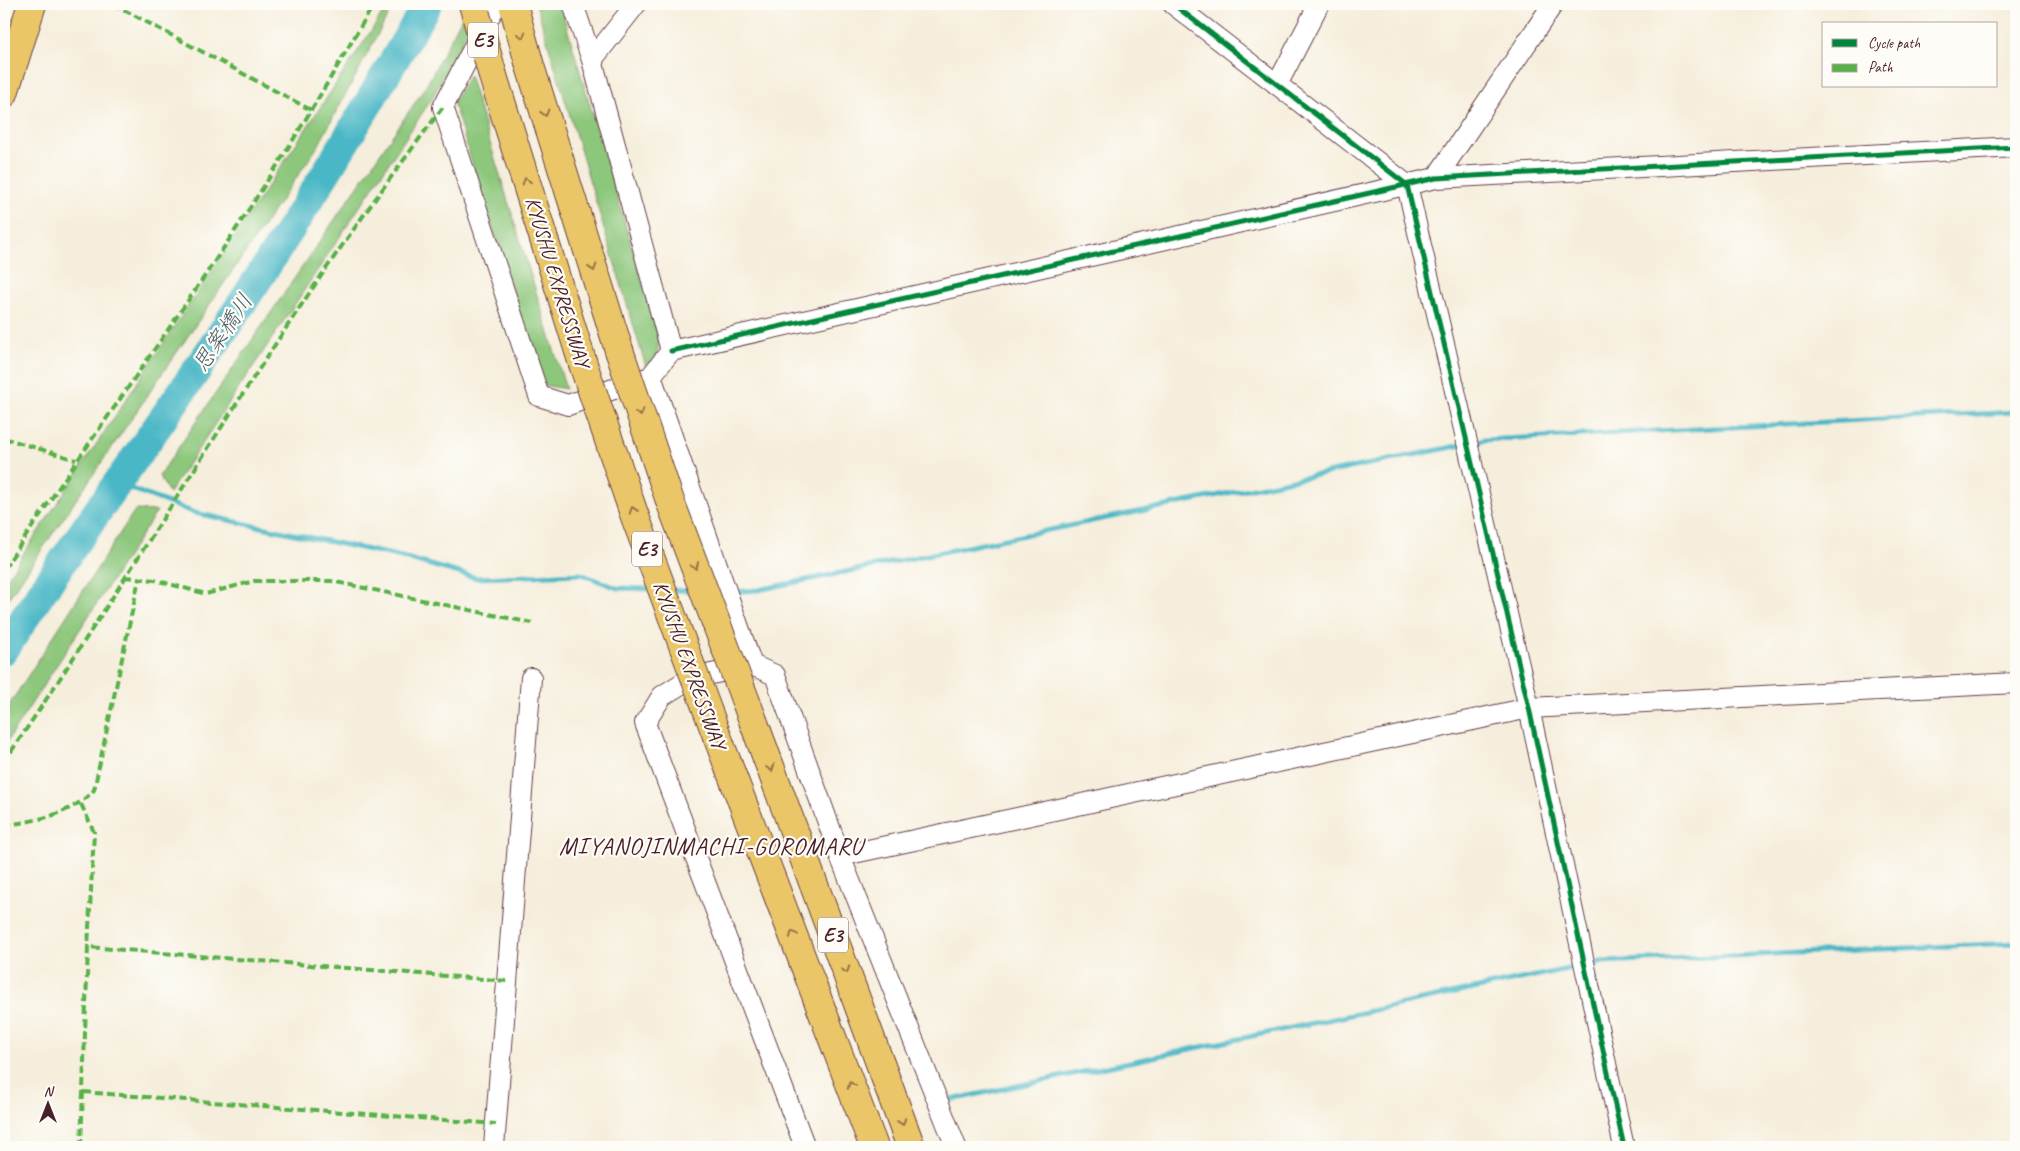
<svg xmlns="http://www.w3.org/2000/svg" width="2020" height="1151" viewBox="0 0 2020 1151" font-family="Caveat,'Klee One',sans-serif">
  <rect width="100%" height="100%" fill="#fdfcf7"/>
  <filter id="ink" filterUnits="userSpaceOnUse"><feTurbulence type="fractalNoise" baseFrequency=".02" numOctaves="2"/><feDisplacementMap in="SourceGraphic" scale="10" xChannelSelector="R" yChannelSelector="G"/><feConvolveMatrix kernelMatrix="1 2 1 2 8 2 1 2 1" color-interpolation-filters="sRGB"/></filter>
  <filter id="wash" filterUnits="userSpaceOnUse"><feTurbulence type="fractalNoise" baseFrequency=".0096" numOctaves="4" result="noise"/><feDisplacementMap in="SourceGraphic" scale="20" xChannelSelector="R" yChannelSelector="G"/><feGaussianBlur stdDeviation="1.12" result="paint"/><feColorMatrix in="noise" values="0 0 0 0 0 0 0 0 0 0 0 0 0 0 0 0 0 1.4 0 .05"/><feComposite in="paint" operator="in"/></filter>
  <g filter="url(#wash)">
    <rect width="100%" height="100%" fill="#f6eedc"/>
    <!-- green -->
    <path fill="#8cc77c" stroke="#6b7354" d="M389 4H394L318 146 4 605V583Z
      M469 4H482L431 100 169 493 159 476 425 88Z
      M536 4H560L659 338 657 356 646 367Z
      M469 75 566 389 542 385 453 102Z
      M135 510 157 511 4 746V713Z"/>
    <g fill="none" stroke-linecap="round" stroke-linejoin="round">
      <!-- stream -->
      <path stroke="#4ab7c6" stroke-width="5" d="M1470 443 1484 440 2016 412
        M116 483 195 513 402 557 477 578 581 574 617 588 654 589
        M670 590 694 591
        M730 592 758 590 1462 445
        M1590 965 1601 962 2016 943
        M951 1100 1582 966"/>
      <!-- river -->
      <path stroke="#4ab7c6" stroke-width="30" d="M4 650C70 545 146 446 215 343 291 232 360 120 427 4"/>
    </g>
  </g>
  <g filter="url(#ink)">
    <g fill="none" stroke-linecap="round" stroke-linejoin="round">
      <defs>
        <path id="street" d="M496 4 443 107 539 396 568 405 642 379
          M573 4 592 60 671 351 651 376 752 665
          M1173 4 1407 185 1529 708 1624 1147
          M592 60 636 4
          M1277 85 1319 4
          M1436 178 1553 4
          M671 351 1436 178 2016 147
          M840 856 1529 708 2016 683
          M494 1147 531 678
          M805 1147 645 723 662 696 689 679 752 665 775 675 840 856 956 1147"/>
        <path id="primary" d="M4 93 32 4"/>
        <path id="highway" d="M513 4 530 66 619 350
          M493 76 582 361
          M754 723 911 1147
          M717 736 874 1147"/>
      </defs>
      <!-- street casing -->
      <use href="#street" stroke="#643e46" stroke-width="22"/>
      <!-- primary casing -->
      <use href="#primary" stroke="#643e46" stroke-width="30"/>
      <!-- highway casing -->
      <use href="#highway" stroke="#643e46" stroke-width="30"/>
      <!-- street -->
      <use href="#street" stroke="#fff" stroke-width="20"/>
      <!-- primary -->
      <use href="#primary" stroke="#eac669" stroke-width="28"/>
      <!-- highway -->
      <use href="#highway" stroke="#eac669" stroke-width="28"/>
      <defs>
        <path id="highway-bridge" d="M473 4 493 76
          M619 350 670 501 754 723
          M582 361 634 514 717 736"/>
      </defs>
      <!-- highway-bridge casing -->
      <use href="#highway-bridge" stroke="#643e46" stroke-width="30" stroke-linecap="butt"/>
      <!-- highway-bridge -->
      <use href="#highway-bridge" stroke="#eac669" stroke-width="28"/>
      <!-- quiet -->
      <path stroke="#57b146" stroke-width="4" stroke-dasharray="8 4" stroke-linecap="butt" d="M113 4 311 110
        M4 438 76 460
        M4 569C91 437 186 309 271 175 307 119 340 61 374 4
        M125 577 155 580 206 594 254 581H331L532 623
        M4 762C105 614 198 460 298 310 344 241 393 174 443 107
        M81 804 94 832 88 947
        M4 825C36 821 71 815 94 790L139 579
        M83 1092 496 1124
        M81 1147 88 947 507 981"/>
      <defs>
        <path id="cycleway" d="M1173 4 1407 185 1529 708 1624 1147
          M671 351 1436 178 2016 147"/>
      </defs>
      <!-- cycleway casing -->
      <use href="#cycleway" stroke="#fdfcf7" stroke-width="8"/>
      <!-- cycleway -->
      <use href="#cycleway" stroke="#00873e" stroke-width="5"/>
    </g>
    <!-- one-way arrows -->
    <defs><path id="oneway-chevron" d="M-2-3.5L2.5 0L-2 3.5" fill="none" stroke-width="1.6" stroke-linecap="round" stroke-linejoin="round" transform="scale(1.25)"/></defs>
    <g stroke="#9a724a">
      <use href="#oneway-chevron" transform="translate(522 35) rotate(75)"/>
      <use href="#oneway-chevron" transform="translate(545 113) rotate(73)"/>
      <use href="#oneway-chevron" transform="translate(526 181) rotate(-107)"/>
      <use href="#oneway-chevron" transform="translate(593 268) rotate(73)"/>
      <use href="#oneway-chevron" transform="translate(640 413) rotate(71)"/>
      <use href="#oneway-chevron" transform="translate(633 510) rotate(-109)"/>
      <use href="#oneway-chevron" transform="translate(695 566) rotate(69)"/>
      <use href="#oneway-chevron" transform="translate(771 768) rotate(70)"/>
      <use href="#oneway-chevron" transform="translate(793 934) rotate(-111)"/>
      <use href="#oneway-chevron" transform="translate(846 970) rotate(70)"/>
      <use href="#oneway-chevron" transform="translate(851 1085) rotate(-111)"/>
      <use href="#oneway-chevron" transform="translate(902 1122) rotate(70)"/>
    </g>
  </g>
  <g text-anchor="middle" stroke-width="4.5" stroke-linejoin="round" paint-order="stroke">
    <!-- shield labels -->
    <g fill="#fdfcf7" stroke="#806168" stroke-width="1">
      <rect x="468" y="22.5" width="30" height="35" rx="4"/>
      <rect x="632" y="531.5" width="30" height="35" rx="4"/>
      <rect x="818" y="917.5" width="30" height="35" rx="4"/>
    </g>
    <g font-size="20" font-weight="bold" fill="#4a1f2b">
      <text x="483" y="47">E3</text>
      <text x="647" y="556">E3</text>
      <text x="833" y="942">E3</text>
    </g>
    <!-- street labels -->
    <g font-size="21" fill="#4a1f2b" stroke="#fdfcf7">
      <text transform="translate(558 282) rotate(73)" y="7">KYUSHU EXPRESSWAY</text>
      <text transform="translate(690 665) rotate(70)" y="7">KYUSHU EXPRESSWAY</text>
    </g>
    <!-- water labels -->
    <g font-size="22" font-style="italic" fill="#4a5c69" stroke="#fdfcf7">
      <text transform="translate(222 332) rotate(-56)" y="8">思案橋川</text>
    </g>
    <!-- quarter labels -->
    <g font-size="24" letter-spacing="1" fill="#4a1f2b" stroke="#fdfcf7">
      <text x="711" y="854">MIYANOJINMACHI-GOROMARU</text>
    </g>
  </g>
  <!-- margin -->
  <rect width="2020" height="1151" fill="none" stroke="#fdfcf7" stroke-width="20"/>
  <!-- legend -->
  <rect x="1822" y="22" width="175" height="65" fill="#fdfcf7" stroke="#b5a4a5"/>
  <rect x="1832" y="39" width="25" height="8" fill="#00873e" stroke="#b5a4a5"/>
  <text x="1868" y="48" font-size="15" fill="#4a1f2b">Cycle path</text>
  <rect x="1832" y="64" width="25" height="8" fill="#57b146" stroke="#b5a4a5"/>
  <text x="1868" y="72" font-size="15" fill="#4a1f2b">Path</text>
  <!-- north arrow -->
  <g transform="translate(48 1104)" stroke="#fdfcf7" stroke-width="4" paint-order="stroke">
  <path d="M0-4L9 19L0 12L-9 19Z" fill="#4a1f2b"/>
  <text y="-8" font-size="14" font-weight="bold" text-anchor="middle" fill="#4a1f2b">N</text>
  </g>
</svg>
